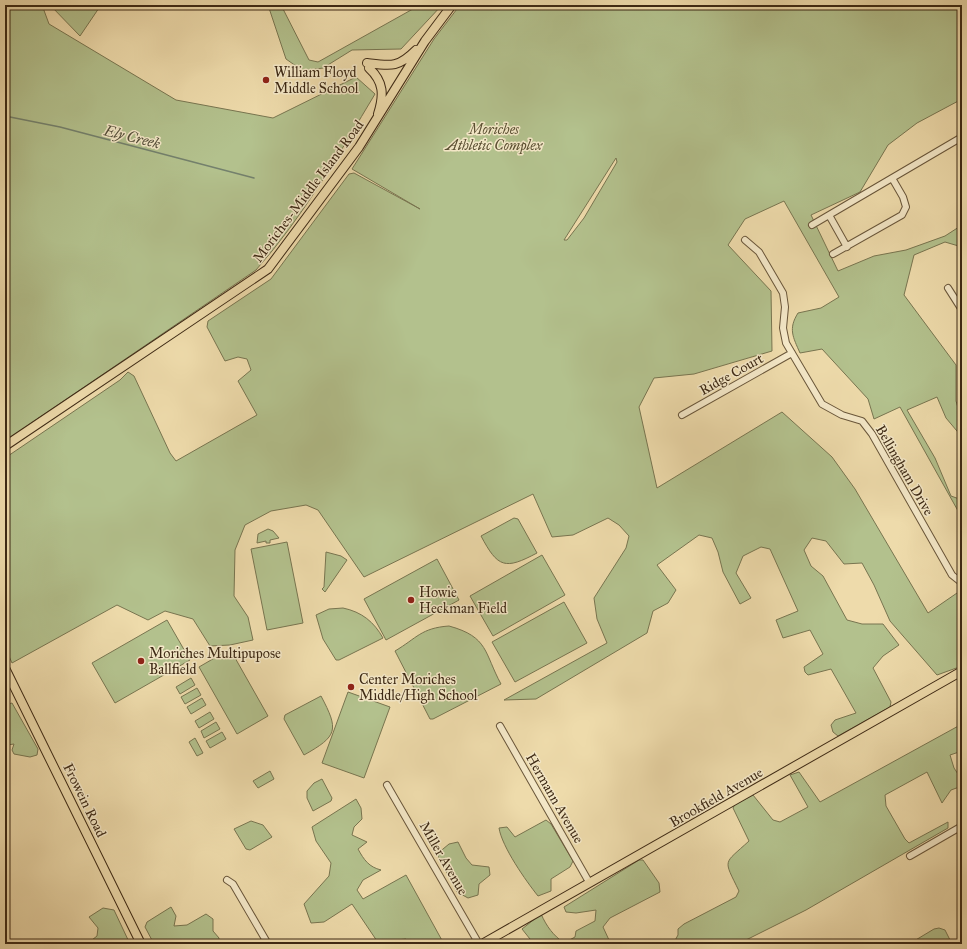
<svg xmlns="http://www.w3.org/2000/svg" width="967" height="949" viewBox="0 0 967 949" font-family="'IM FELL Great Primer',serif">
  <rect width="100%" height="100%" fill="#eedbab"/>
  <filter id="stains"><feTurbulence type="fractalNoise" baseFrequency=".005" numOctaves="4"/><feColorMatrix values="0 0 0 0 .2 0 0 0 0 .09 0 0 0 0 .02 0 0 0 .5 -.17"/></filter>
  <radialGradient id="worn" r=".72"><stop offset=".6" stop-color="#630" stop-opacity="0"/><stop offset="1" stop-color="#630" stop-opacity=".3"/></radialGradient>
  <!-- green -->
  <path fill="#b3c18d" stroke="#787550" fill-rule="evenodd" d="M5 5H42L49 24 176 100 273 118 356 77 375 94C339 154 303 217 256 270L5 441Z
    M50 5H101L80 36Z
    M268 5H281L309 60 318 62 420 5H442L401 49 352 50 323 68 303 71 286 59Z
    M460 5H485L492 10 487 5H962V99L917 123 888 145 860 192 811 215 838 271 874 256 906 250 945 236 962 225V247L945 242 914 255 904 295 956 365V401L962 421V437L946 418 937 397 907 410 935 458 951 496 962 500V518L900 407 874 419 868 399 822 349 800 353C793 337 788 329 798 313L821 308 839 297 784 201 745 219 728 245 771 291 772 351 694 374 654 378 639 407 657 488 782 412 832 457 855 489 928 613 957 593 962 595V666L937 675 890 621 874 585 862 563 844 564 826 541 812 538 804 550 811 566 823 576 847 620 862 624H883L899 645 883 656 873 668 891 702 890 707 838 736 833 732 831 725 835 720 856 713 831 669 808 675 805 672 804 667 823 654 810 630 783 638 776 620 798 611 770 549 761 547 743 556 736 573 751 598 740 604 723 572 718 552 712 538 699 535 657 565 676 590 668 603 653 611 647 633 536 699 504 700 607 643 597 619 594 598 626 548 629 536 619 525 608 518 573 535 552 537 533 494 364 577 318 510 306 505 271 511 245 525 235 550 234 596 248 617 253 640 230 645 210 646 193 619 165 611 148 620 117 605 12 663 5 647V458L120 380 128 372 134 376 170 453 176 461 257 415 238 381 251 370 247 359 238 357 225 361 207 327 208 321 271 279 349 174 354 173 420 209 352 169 434 39ZM616 158 617 162 584 218 567 240H564Z
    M514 518 518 519 537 553C505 570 498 568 481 536Z
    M268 529 273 531 279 538 270 540V543H266V541L257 543 258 534Z
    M287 542 303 623 267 630 251 549Z
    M326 552 341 556 347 560 325 592 322 589 324 587Z
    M542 555 565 595 493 636 470 596Z
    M437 559 459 600 386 640 364 599Z
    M564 602 587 643 515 682 492 642Z
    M343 608C362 612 374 622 383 638L339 660H336L323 639 316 615 329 609Z
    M167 620 190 660 115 703 92 663Z
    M449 626C489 637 484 653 501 684L433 719H430L395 651C417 638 421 628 449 626Z
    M230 649 268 716 237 734 199 667Z
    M191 678 195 685 180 694 176 687Z
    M197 688 201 695 185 704 181 697Z
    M348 692 390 707 364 778 322 763Z
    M321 696C339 730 338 736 304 755L284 719 285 715Z
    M202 698 206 705 191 714 187 707Z
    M12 703 38 749 37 755 30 757 14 754 12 750 14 744 7 745 5 748V705Z
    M210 712 214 719 199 728 195 721Z
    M216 722 220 729 204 738 201 731Z
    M962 724V751L950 755 954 768 962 780V786L951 790 942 803 927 772 885 795 886 806 905 839 909 843 948 822V828L806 910 738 944H673L678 935V929L684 924 736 897 739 891C723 858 723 865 749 841L733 808 735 804 753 795 773 820 780 822 808 807 790 775 799 772 820 802Z
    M222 732 226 739 210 748 206 741Z
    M195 738 203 753 197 756 189 742Z
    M270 771 274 779 258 788 253 781Z
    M322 779 332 798 331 801 313 811 307 798V791L314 783Z
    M356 799 361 808 362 819 354 827 352 835 367 842 358 849C364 860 369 867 381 870L363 880 357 890 363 899 406 875 444 944H408L406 939 387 941 384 944H379L352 904 324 922 311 923 304 904 329 876 331 863 316 841 312 827Z
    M546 820 551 824 573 861 570 867 551 879V891L538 896C526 881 502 847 499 828L507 827 515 837Z
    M251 821 263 825 272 837 250 850 246 849 234 829Z
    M458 842 466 858 472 865 489 867 490 875 479 884 478 895 468 898 457 892 437 854 449 844Z
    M639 860H643L659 883 660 892 610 918 603 927 609 940 618 944H534L522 929 541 914C547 927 553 935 564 943L575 937 576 931 595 921 596 910 576 913 566 912 564 907Z
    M171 907 176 916 174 926 187 925 206 914 213 919V931L219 938V944H154L145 927 147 922Z
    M103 908 114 910 130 944H87L97 936 98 928 89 917Z
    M939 928 945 930 952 944H909L934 929Z"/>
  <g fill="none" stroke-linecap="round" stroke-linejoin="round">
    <!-- stream -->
    <path stroke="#74816d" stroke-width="1.5" d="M5 116 60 127 254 178"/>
    <defs>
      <path id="minor" d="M829 215 847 247
        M812 225 962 137
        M745 240 759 252 783 293 785 307 783 328 786 343 822 404 842 415 862 421 872 434 952 575 962 583
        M833 254 902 215 906 207 903 197 892 178
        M948 288 962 310
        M682 415 792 353
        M500 726 589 882
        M387 785 479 944
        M910 856 962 826
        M227 880 233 884 268 944"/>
      <path id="major" d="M367 63C391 66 398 68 416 50
        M369 68C384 82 384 95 378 114
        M5 446 268 269 359 147 425 41 452 5
        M5 668 141 944
        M482 944 962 671"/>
    </defs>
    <!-- minor casing -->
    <use href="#minor" stroke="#69563a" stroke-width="8"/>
    <!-- major casing -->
    <use href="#major" stroke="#3d2914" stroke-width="10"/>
    <!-- minor -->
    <use href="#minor" stroke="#f4e8c8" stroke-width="6"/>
    <!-- major -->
    <use href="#major" stroke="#eedbab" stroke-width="8"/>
  </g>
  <!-- markers -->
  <g fill="#8f2418" stroke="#f4e8c8" stroke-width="1.5">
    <circle cx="266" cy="80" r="4"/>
    <circle cx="411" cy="600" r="4"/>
    <circle cx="141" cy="661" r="4"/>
    <circle cx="351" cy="687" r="4"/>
  </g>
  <g text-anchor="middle" stroke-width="3" stroke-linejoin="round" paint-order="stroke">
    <!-- poi labels -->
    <g font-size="14" fill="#3d2914" stroke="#f4e8c8" text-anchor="start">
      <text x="274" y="77">William Floyd<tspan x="274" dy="16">Middle School</tspan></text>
      <text x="419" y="597">Howie<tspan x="419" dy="16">Heckman Field</tspan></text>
      <text x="149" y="658">Moriches Multipupose<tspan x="149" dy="16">Ballfield</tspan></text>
      <text x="359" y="684">Center Moriches<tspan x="359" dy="16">Middle/High School</tspan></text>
    </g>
    <!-- park labels -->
    <g font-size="14" font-style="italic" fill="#5a4f32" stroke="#f4e8c8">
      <text x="494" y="134">Moriches<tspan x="494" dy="16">Athletic Complex</tspan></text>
    </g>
    <!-- street labels -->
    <g font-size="14" fill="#3d2914" stroke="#f4e8c8">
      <text transform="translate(308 191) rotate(-53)" y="5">Moriches-Middle Island Road</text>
      <text transform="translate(731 374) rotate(-29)" y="5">Ridge Court</text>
      <text transform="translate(905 470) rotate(60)" y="5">Bellingham Drive</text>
      <text transform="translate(716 797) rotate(-30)" y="5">Brookfield Avenue</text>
      <text transform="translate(555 798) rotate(60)" y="5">Hermann Avenue</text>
      <text transform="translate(85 800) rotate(64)" y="5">Frowein Road</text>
      <text transform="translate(444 858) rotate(60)" y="5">Miller Avenue</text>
    </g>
    <!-- water labels -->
    <g font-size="15" font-style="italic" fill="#544e39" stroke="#f4e8c8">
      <text transform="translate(132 137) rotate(14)" y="5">Ely Creek</text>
    </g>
  </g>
  <!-- margin -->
  <rect width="967" height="949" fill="none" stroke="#eedbab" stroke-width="20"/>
  <rect x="6" y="6" width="955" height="937" fill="none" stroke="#3d2914" stroke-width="2"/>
  <rect x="10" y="10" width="947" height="929" fill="none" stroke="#3d2914"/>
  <rect width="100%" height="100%" filter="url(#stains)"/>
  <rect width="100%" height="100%" fill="url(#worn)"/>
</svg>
